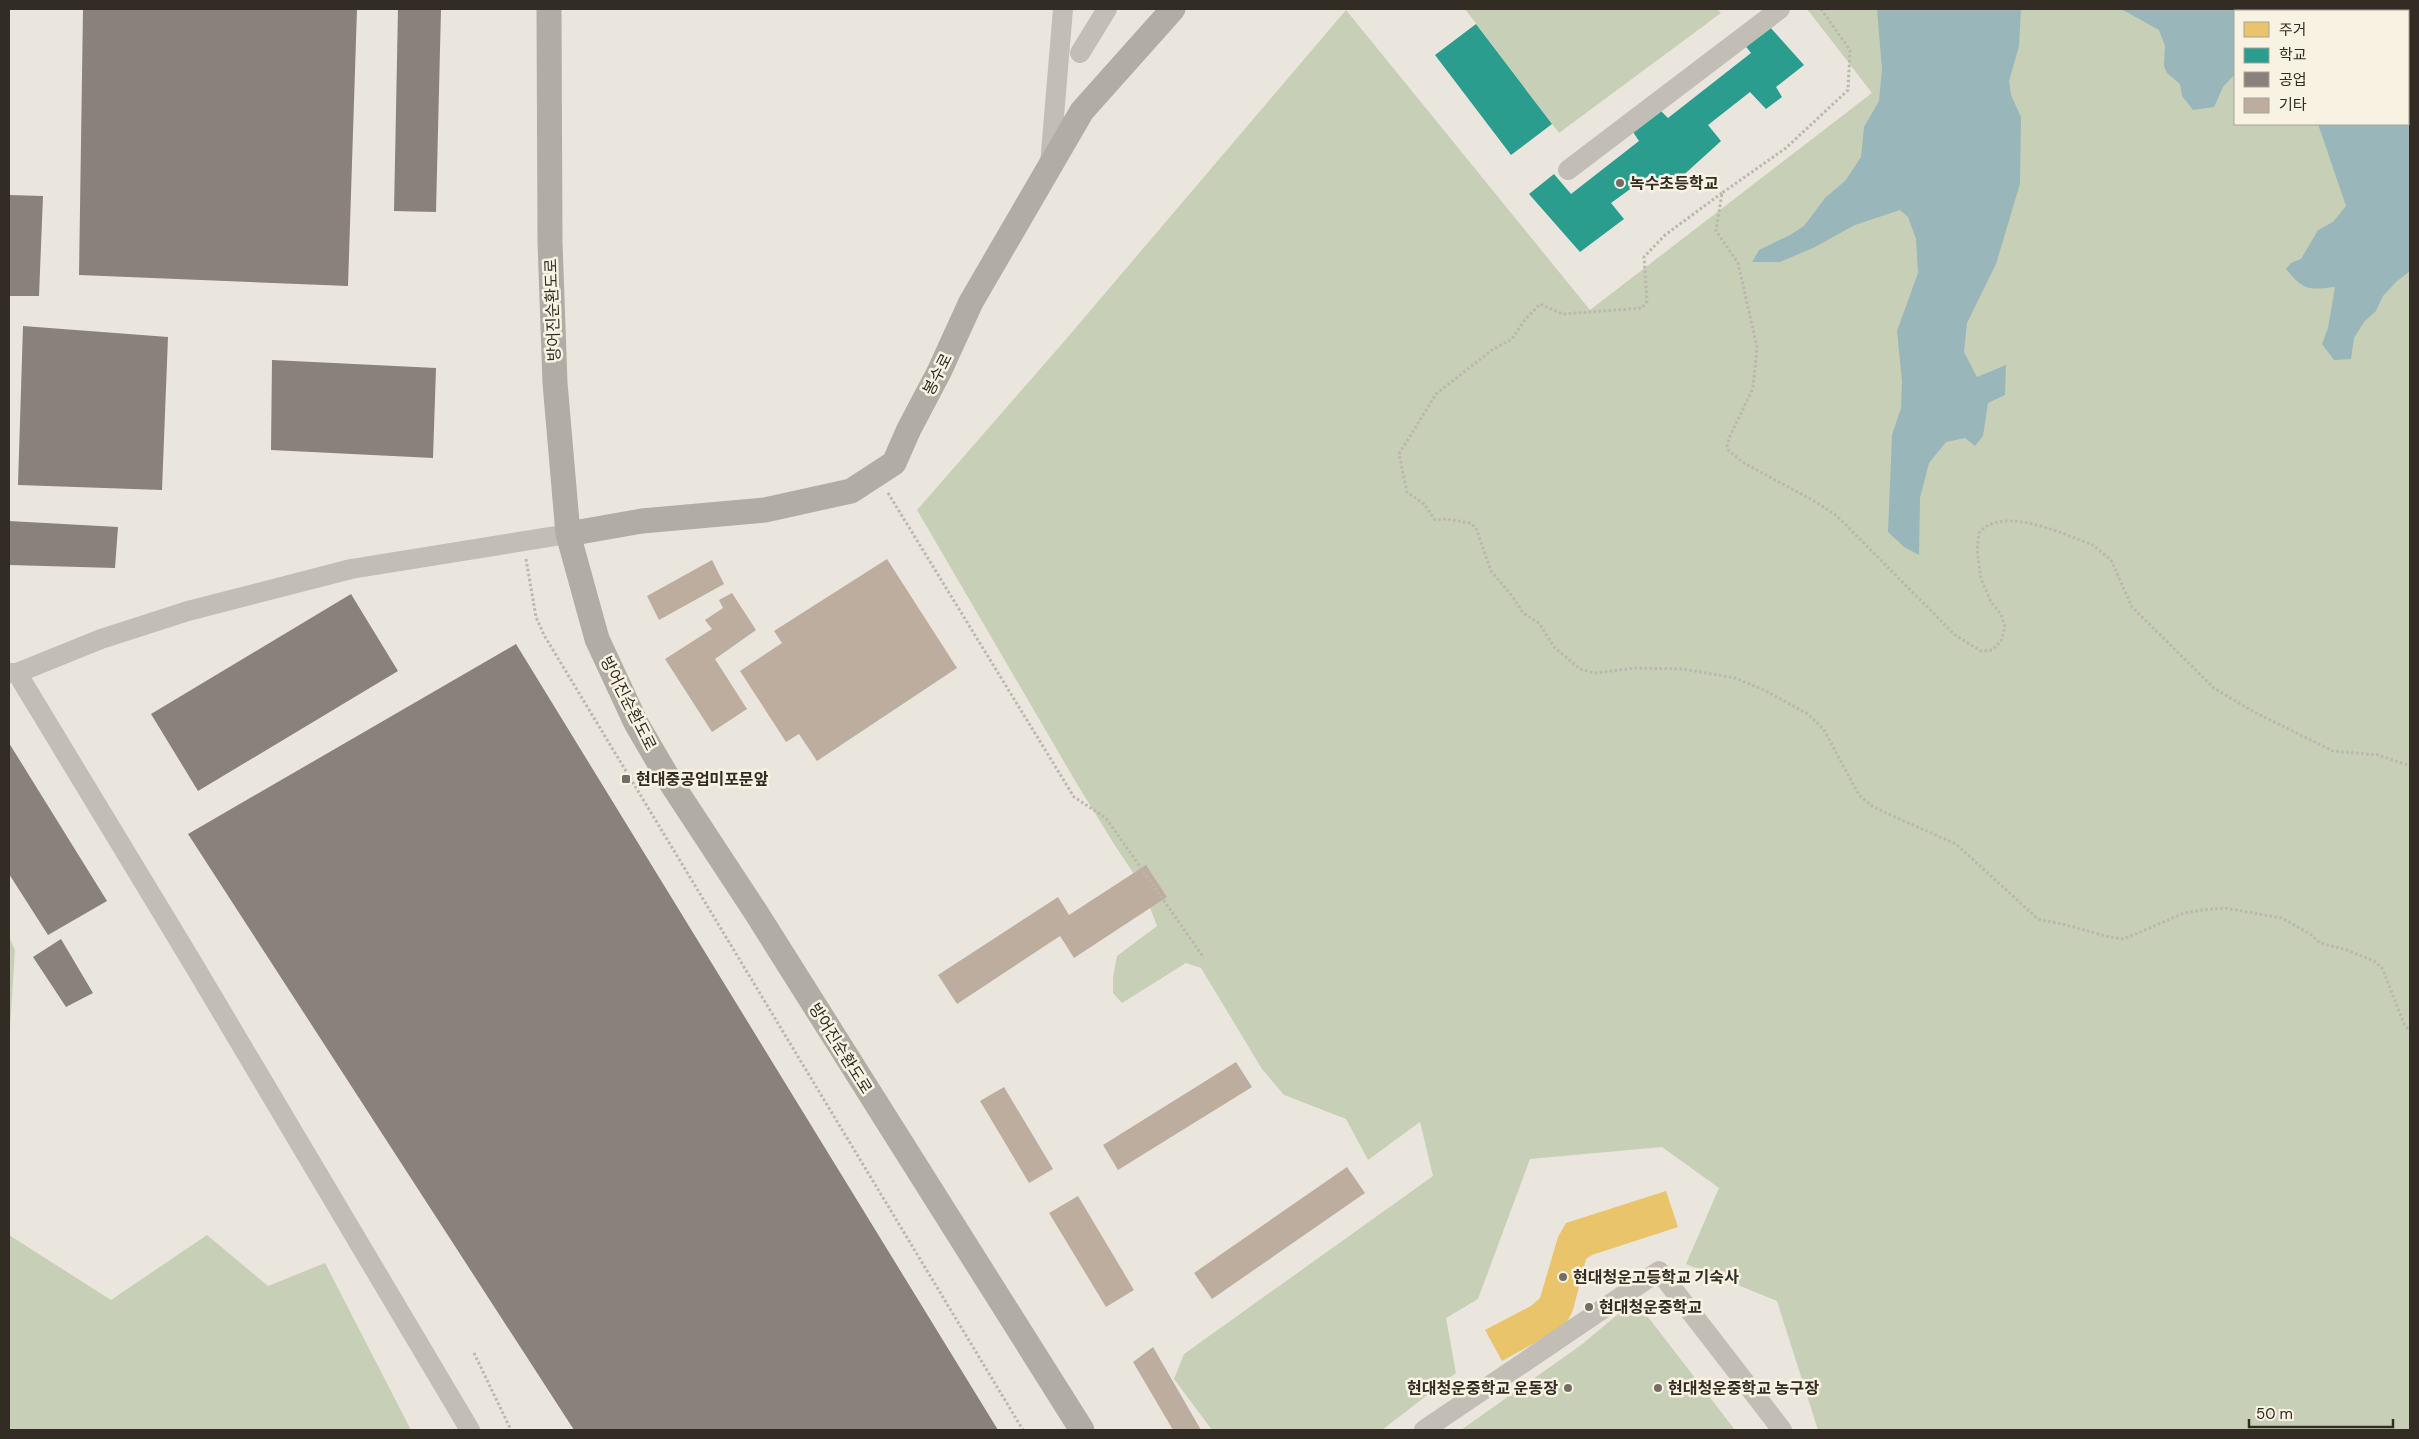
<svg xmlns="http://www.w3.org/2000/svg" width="2419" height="1439" viewBox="0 0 2419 1439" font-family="'DM Sans','Noto Sans KR',sans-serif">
  <rect width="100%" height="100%" fill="#eae6dd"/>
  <!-- green -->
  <path fill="#c7d0b6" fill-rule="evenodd" d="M1465 9H1717L1721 13 1559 133Z
    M1807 9H2410V1430H1818L1777 1301 1686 1264 1719 1188 1662 1147 1530 1159 1478 1299 1446 1318 1456 1373 1382 1430H1212L1174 1379 1184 1354 1433 1176 1420 1122 1368 1160 1346 1119 1284 1095 1262 1069 1201 968 1186 963 1122 1003 1113 993V977L1117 956 1157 926 1142 886 1114 844 1077 784 917 510 1061 345 1346 10 1590 310 1872 93ZM2235 11H2408V124H2235Z
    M9 937 15 950 9 1045Z
    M9 1235 111 1300 207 1235 268 1286 325 1263 411 1430H9Z
    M1635 1300 1735 1430H1461L1581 1345Z"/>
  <!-- water -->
  <path fill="#99b6bb" d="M1877 9H2021L2019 46 2009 81 2011 95 2021 117 2020 184 1996 264 1967 323 1964 352 1977 377 2006 365 2005 395 1988 403 1983 436 1975 446 1965 438 1946 442 1929 463 1920 498 1919 555 1904 547 1888 532 1892 435 1901 408 1902 381 1897 331 1918 273 1916 239 1908 217 1900 210 1855 225 1813 248 1780 262H1752L1759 250 1790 235 1804 226 1825 198 1846 180 1861 157 1864 127 1879 101 1882 69Z
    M2121 9H2381L2383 11H2235V74L2223 87 2214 107 2193 110 2182 96 2180 84 2167 73 2164 66 2165 46 2159 30Z
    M2408 28 2410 29V271L2396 282 2383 296 2376 311 2364 322 2354 338 2351 359 2334 360 2322 344 2328 328 2335 287C2309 290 2304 291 2286 269L2291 263 2301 259 2318 230 2333 222 2346 206 2318 124H2408Z"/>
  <!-- homes -->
  <path fill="#e9c46a" d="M1666 1191 1678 1227 1592 1255 1586 1259 1573 1310 1565 1326 1502 1361 1485 1330 1531 1306 1540 1298 1558 1237 1566 1223Z"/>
  <!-- schools -->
  <path fill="#2a9d8f" d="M1476 24 1552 124 1511 155 1435 55Z
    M1769 26 1804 65 1776 87 1782 97 1766 109 1750 92 1708 125 1721 141 1666 191 1651 174 1611 203 1624 219 1580 252 1529 194 1554 174 1571 194 1639 141 1627 123 1653 103 1668 118 1751 53 1744 44Z"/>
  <!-- industry -->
  <path fill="#8a817c" d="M83 9H357L348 286 79 275Z
    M398 9H441L436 212 394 211Z
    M9 195 43 196 39 296H9Z
    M23 326 168 337 162 490 18 485Z
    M272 360 436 368 433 458 271 450Z
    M9 521 118 527 115 568 9 565Z
    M351 594 398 671 198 791 151 714Z
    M516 644 998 1430H574L188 834Z
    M9 743 107 901 48 935 9 874Z
    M61 939 93 993 66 1007 33 957Z"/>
  <!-- building -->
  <path fill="#bdad9f" d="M887 559 957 668 817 761 799 734 786 742 740 671 782 643 774 631Z
    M712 560 724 584 659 620 647 596Z
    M732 593 756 630 715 659 747 709 712 732 665 659 712 629 705 620 723 608 719 600Z
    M1146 865 1167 897 1074 958 1060 936 957 1004 938 975 1058 897 1069 915Z
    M1236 1062 1252 1087 1118 1170 1103 1145Z
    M1004 1087 1053 1169 1029 1183 980 1101Z
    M1347 1167 1365 1193 1212 1299 1194 1273Z
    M1078 1196 1134 1290 1106 1307 1049 1213Z
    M1153 1347 1201 1430H1173L1133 1362Z"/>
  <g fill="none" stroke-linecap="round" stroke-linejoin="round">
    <!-- path -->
    <path stroke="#bbb6af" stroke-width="3" stroke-dasharray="2.5 2.5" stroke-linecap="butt" d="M1821 9 1850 50 1848 90 1786 148 1722 193 1716 231 1738 263 1757 347 1753 388 1730 436 1727 445 1729 451 1744 463 1816 502 1837 516 1955 635 1981 651 1992 650 2001 641 2005 627 2001 614 1991 602 1981 579 1977 550 1979 533C2003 504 2065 535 2093 545L2111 560 2132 607 2214 688 2254 712 2333 751 2378 755 2410 766
      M1722 193 1665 235 1644 257 1647 301 1642 308 1563 314 1540 304 1524 321 1512 339 1492 350 1436 394 1399 454 1407 492 1424 504 1435 520 1447 519 1470 523 1476 528 1491 571 1513 597 1523 613 1539 623 1554 647 1580 669 1595 673 1636 668 1683 669 1735 678 1762 689 1808 714 1824 730 1859 795 1872 806 1886 813 1956 844 2038 919 2066 925 2109 937 2124 939 2184 913 2202 910 2225 908 2282 918 2310 934 2320 943 2347 950 2374 961 2382 968 2405 1026 2410 1030
      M888 493 1074 797 1106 818 1204 958
      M526 559 536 617 544 635 1023 1430
      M474 1353 511 1430"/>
    <!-- minor -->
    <path stroke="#c2beb6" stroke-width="20" d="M1080 53 1107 9
      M1050 164 1063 9
      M1568 170 1780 9
      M9 673H17L101 639 188 611 351 569 568 534
      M17 673 192 962 470 1430
      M1424 1430 1659 1271 1782 1430"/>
    <!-- major -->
    <path stroke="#b1aca5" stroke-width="25" d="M549 9 550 242 555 383 568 534 597 639 636 723 671 783 757 914 1082 1430
      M568 534 642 521 765 510 851 491 894 463 909 429 939 372 971 302 1082 111 1173 9"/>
  </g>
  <!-- markers -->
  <g fill="#736d65" stroke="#f8f2e3" stroke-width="2">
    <circle cx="1620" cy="183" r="5"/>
    <rect x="621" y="774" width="10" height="10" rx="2.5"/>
    <circle cx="1563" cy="1277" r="5"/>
    <circle cx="1589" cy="1307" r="5"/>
    <circle cx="1568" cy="1388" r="5"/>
    <circle cx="1658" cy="1388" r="5"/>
  </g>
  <g text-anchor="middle" stroke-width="5" stroke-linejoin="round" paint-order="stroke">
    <!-- poi labels -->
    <g font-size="16" font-weight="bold" fill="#332c25" stroke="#f8f2e3" text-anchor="start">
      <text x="1630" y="189">녹수초등학교</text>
      <text x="636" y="785">현대중공업미포문앞</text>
      <text x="1573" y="1283">현대청운고등학교 기숙사</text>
      <text x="1599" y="1313">현대청운중학교</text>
      <text x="1558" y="1394" text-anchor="end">현대청운중학교 운동장</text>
      <text x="1668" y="1394">현대청운중학교 농구장</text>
    </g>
    <!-- street labels -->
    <g font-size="16" fill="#332c25" stroke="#f8f2e3">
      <text transform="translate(552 310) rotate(-92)" y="6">방어진순환도로</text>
      <text transform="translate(937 374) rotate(-63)" y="6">봉수로</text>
      <text transform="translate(629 703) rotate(63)" y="6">방어진순환도로</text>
      <text transform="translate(841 1048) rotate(58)" y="6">방어진순환도로</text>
    </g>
  </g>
  <!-- border -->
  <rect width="2419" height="1439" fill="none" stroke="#332c25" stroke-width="20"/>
  <!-- legend -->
  <rect x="2234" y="10" width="175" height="115" fill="#f8f2e3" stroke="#a9a397"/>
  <rect x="2244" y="22" width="25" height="15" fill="#e9c46a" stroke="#a9a397"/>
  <text x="2279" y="35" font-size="15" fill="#332c25">주거</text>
  <rect x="2244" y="48" width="25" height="15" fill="#2a9d8f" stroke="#a9a397"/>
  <text x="2279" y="60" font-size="15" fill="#332c25">학교</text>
  <rect x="2244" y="72" width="25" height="15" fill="#8a817c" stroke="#a9a397"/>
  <text x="2279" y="85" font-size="15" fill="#332c25">공업</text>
  <rect x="2244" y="98" width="25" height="15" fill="#bdad9f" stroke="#a9a397"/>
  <text x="2279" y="110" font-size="15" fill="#332c25">기타</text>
  <!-- scale -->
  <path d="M2249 1419v8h144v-8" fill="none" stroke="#332c25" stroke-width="2.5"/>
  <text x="2256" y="1419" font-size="15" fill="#332c25" stroke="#f8f2e3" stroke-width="4" paint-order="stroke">50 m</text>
</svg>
